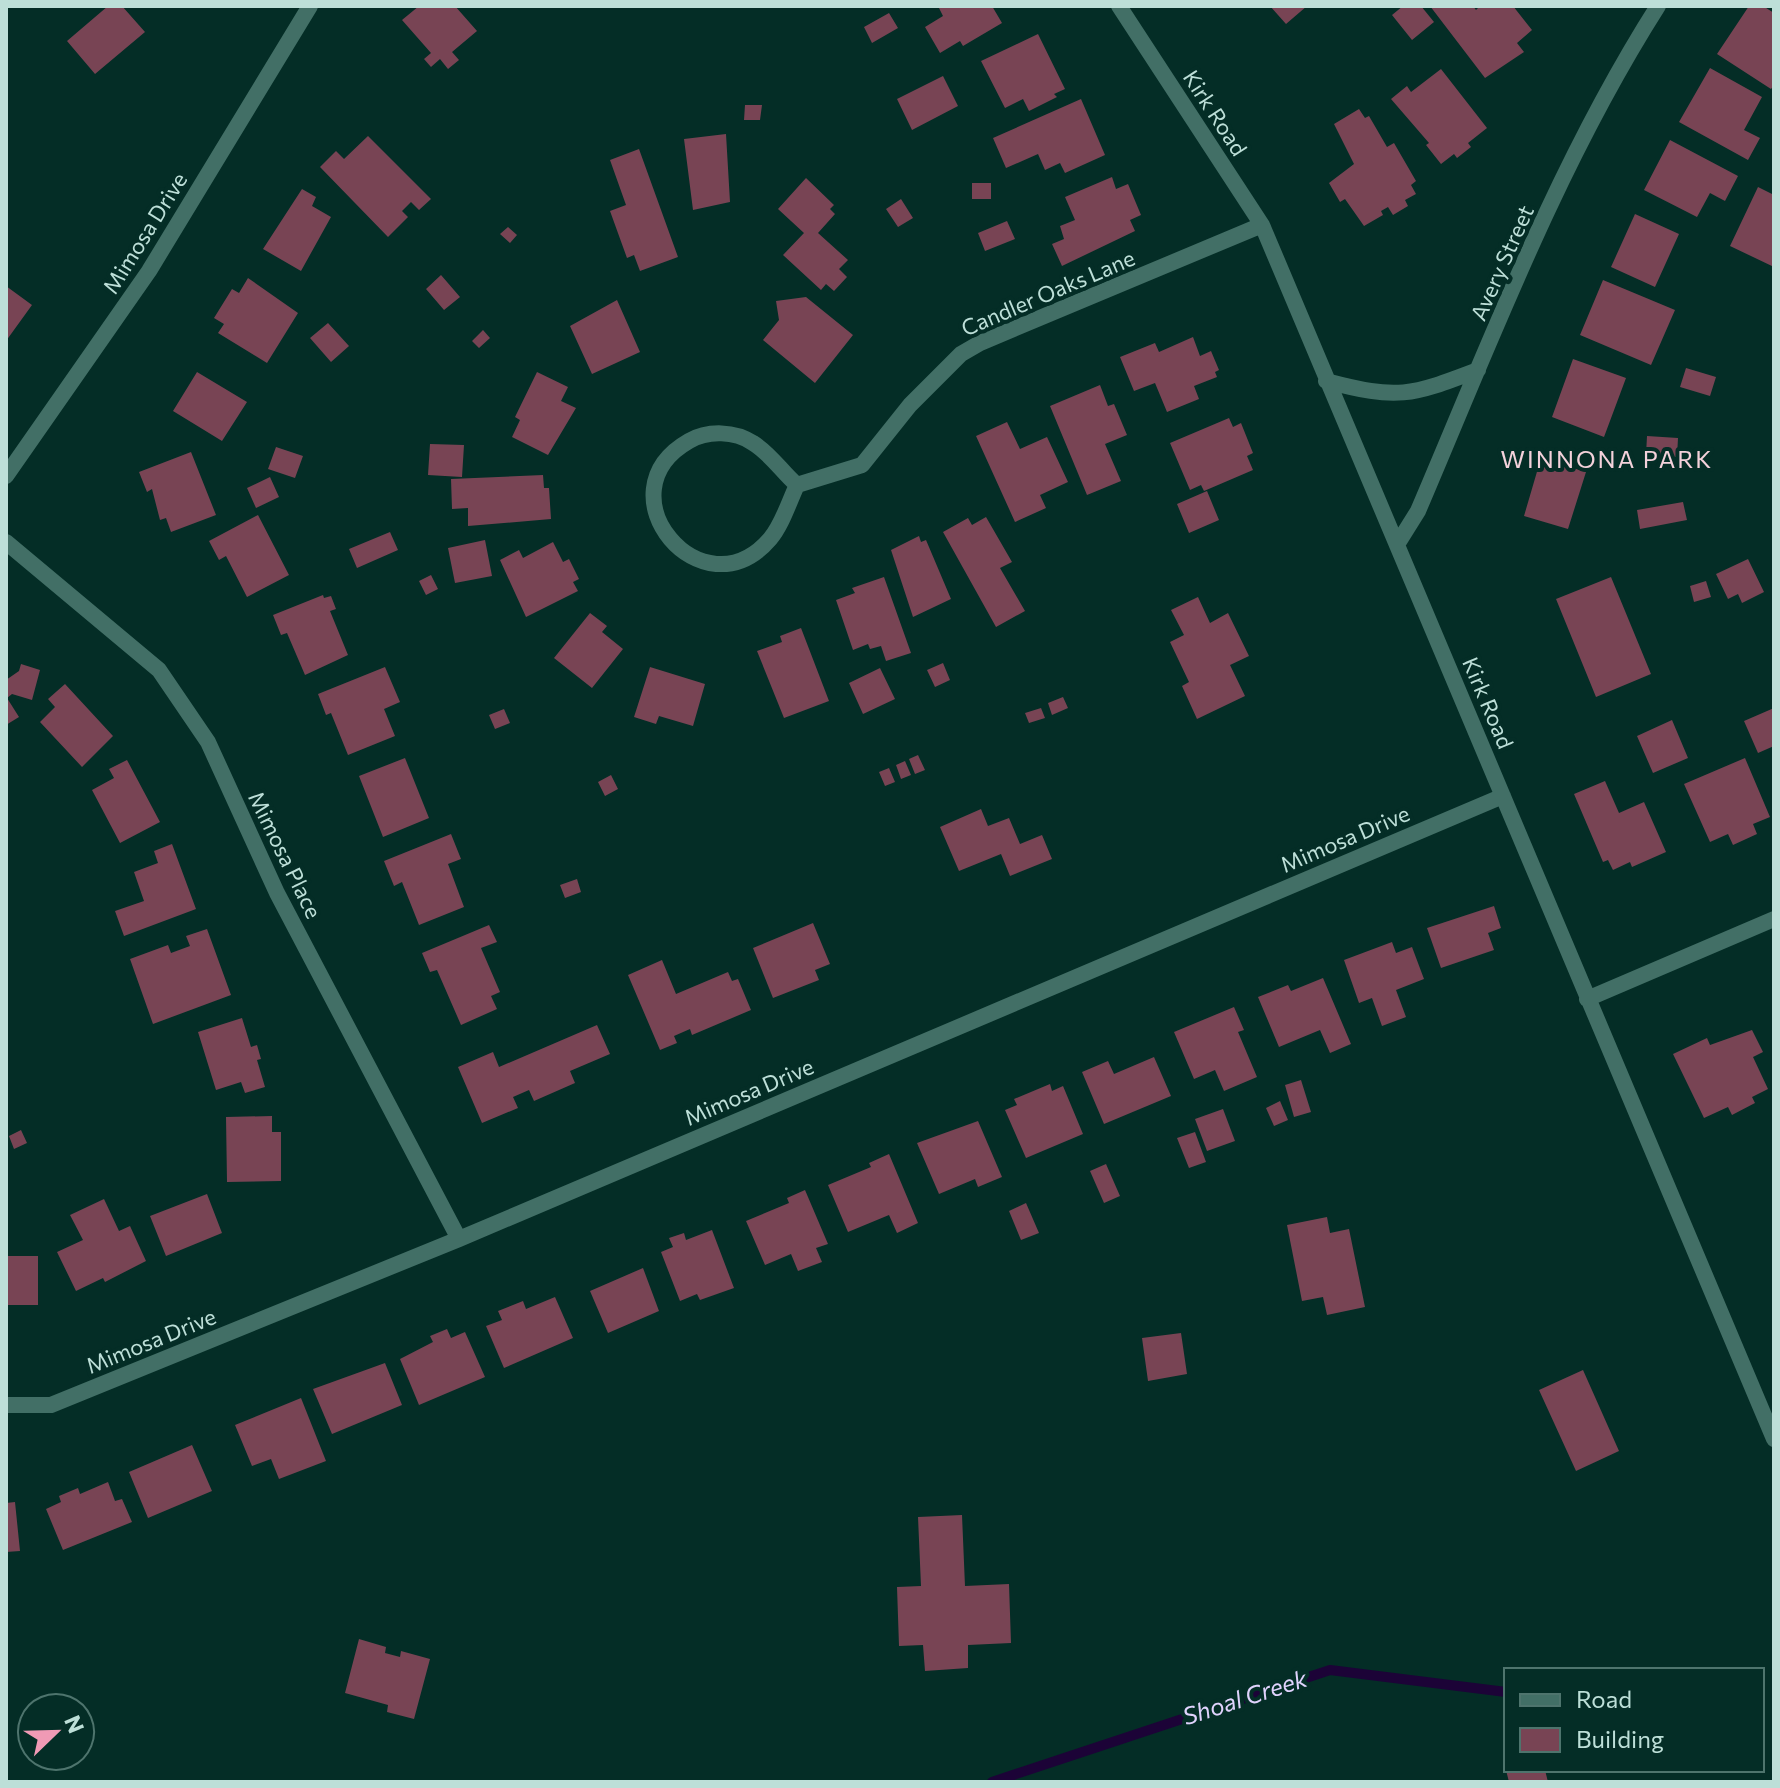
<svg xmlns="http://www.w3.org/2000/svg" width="1780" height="1788" viewBox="0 0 1780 1788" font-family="Commissioner,sans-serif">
  <rect width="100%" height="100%" fill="#042d26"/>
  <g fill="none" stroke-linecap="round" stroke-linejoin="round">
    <!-- stream -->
    <path stroke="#1c0337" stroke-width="10" d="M992 1782 1330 1670 1506 1692"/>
  </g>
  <!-- building -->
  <path fill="#784454" d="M108 6H122L145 32 95 74 67 41Z
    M419 6H455L477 31 452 52 459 60 448 69 440 59 431 67 424 59 431 53 402 20Z
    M938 6H992L1002 23 963 46 960 41 940 53 925 27 943 16Z
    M1270 6H1307L1286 24Z
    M1403 6H1421L1434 22 1412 40 1392 15Z
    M1430 6H1473L1476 10 1480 6H1513L1532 30 1517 43 1524 52 1485 78Z
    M1749 6H1763L1774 13V85L1771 89 1717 54Z
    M889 13 898 28 872 43 864 27Z
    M1038 34 1065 89 1054 94 1057 97 1029 111 1023 99 1005 108 981 61Z
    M1710 68 1762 97 1744 130 1760 138 1748 160 1679 122Z
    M1441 69 1487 128 1468 143 1471 147 1457 158 1454 154 1441 164 1426 145 1429 143 1391 99 1407 86 1411 92Z
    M943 76 958 106 912 130 897 99Z
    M1081 99 1105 155 1065 173 1060 163 1045 170 1038 154 1006 168 993 138Z
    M745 105H762L760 120H744Z
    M1359 109 1365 118 1369 116 1387 147 1394 143 1416 181 1411 185 1416 194 1405 200 1408 206 1393 215 1388 207 1381 211 1383 215 1364 226 1345 199 1340 202 1329 183 1354 164 1334 124Z
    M726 134 730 202 693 210 684 139Z
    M368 136 431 199 419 210 411 202 402 211 408 217 388 237 320 167 336 151 344 159Z
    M1670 140 1738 176 1725 201 1710 193 1697 217 1644 190Z
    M639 149 678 257 640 271 634 255 627 258 610 211 626 205 610 160Z
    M1112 177 1116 189 1128 184 1141 215 1130 220 1135 231 1062 266 1052 244 1064 239 1060 226 1075 220 1065 197Z
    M806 178 834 205 830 209 835 214 818 233 848 260 839 269 847 277 834 291 826 284 821 290 783 255 804 233 778 209Z
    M972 183H991V199H972Z
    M1758 187 1774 195V267L1730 246Z
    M302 189 316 197 312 206 331 217 301 271 263 249Z
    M901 199 913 218 898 227 886 209Z
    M1635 214 1679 234 1655 287 1611 267Z
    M1007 221 1015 239 985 251 978 233Z
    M508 227 517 235 510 243 500 234Z
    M441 275 460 297 444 310 426 289Z
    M248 278 298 313 267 363 218 333 224 324 214 318 232 289 239 293Z
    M1603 280 1675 310 1651 365 1580 335Z
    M6 286 32 305 6 341Z
    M806 297 853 335 815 383 763 340 779 320 776 301Z
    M617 300 640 352 592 374 570 326Z
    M328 323 349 346 331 362 310 338Z
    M483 330 490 338 479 348 472 341Z
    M1193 337 1200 356 1211 351 1219 370 1215 372 1217 377 1194 386 1199 399 1167 412 1155 383 1134 391 1120 357 1155 343 1159 352Z
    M1573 359 1626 378 1604 437 1552 417Z
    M1686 368 1716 377 1710 396 1680 387Z
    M197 372 247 402 222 441 173 411Z
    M537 372 568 387 561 401 576 408 548 455 512 437 520 420 515 417Z
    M1100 385 1108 406 1114 404 1127 435 1105 444 1121 481 1087 495 1050 406Z
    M1229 418 1233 427 1241 423 1253 453 1247 456 1253 470 1204 491 1201 485 1190 490 1170 443Z
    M1007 422 1020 449 1047 437 1068 482 1040 495 1046 508 1015 522 976 436Z
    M1647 436 1678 438 1677 457 1646 455Z
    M430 444 464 445 462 477 428 475Z
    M276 447 303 456 295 478 268 469Z
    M191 452 216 515 171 532 166 518 160 520 152 489 147 492 139 472Z
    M1541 458 1586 472 1568 529 1524 516Z
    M543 475 544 488H549L551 519 468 526V508L452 509 451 479Z
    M270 477 279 497 256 508 247 488Z
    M1207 491 1219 520 1189 533 1177 504Z
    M1683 502 1687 520 1640 529 1637 510Z
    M258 515 289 575 247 597 226 556 219 560 209 541Z
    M986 517 1012 562 1000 568 1025 611 996 627 943 532 968 518 972 525Z
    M390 532 398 550 357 568 349 549Z
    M919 536 921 542 926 540 951 599 913 617 891 550Z
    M485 540 492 576 455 583 448 548Z
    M553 542 563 562 569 559 579 579 573 582 578 591 526 617 500 560 519 550 523 558Z
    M1748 559 1764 592 1742 603 1738 594 1728 599 1716 574Z
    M431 575 438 589 426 595 419 581Z
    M884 577 911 653 886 661 881 646 870 649 868 644 853 650 836 600 855 593 852 588Z
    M1611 577 1651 674 1596 697 1556 599Z
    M1706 581 1711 597 1694 602 1690 586Z
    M323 595 324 598 331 596 336 609 330 611 348 655 305 675 287 633 281 635 273 615Z
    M1198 597 1210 623 1228 613 1249 656 1230 665 1245 696 1197 719 1182 686 1189 682 1170 642 1184 635 1171 610Z
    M590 613 607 626 602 632 623 649 592 688 554 658Z
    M801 628 829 701 784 718 757 651 782 642 780 636Z
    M943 663 950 680 935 687 927 670Z
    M21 664 40 670 32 700 12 694 7 698 19 717 6 725V680L19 671Z
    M385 667 400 702 384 709 395 736 348 755 331 713 326 715 318 694Z
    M650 667 705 684 693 726 659 716 656 724 634 717Z
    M880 668 895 699 863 714 849 683Z
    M65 684 113 736 82 767 40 722 55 707 48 699Z
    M1063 697 1068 708 1052 715 1048 703Z
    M1041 708 1045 718 1029 723 1025 713Z
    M1774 708V746L1758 753 1744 721Z
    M504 709 510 723 495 729 489 715Z
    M1672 720 1688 758 1653 773 1637 736Z
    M918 755 925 770 915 774 909 759Z
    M405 758 429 818 383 837 359 776Z
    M1745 758 1770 817 1753 824 1757 834 1733 845 1728 834 1710 842 1684 784Z
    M127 760 160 822 120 843 92 790 114 778 109 769Z
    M905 761 911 775 901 779 896 765Z
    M889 768 895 782 885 786 879 772Z
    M611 775 618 789 605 796 598 782Z
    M1605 781 1619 813 1644 802 1666 852 1632 867 1630 862 1613 870 1608 860 1603 862 1574 794Z
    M981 809 988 826 1009 818 1020 844 1042 835 1052 859 1010 876 1001 854 959 871 940 827Z
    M451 834 461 859 448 864 464 907 419 925 402 882 394 886 384 861Z
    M172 844 196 909 124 936 115 911 144 901 134 872 158 863 154 851Z
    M577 879 581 892 565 898 560 885Z
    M1494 906 1501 928 1488 933 1494 950 1441 968 1427 928Z
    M813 923 830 964 815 970 819 980 773 998 753 948Z
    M489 925 497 942 481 948 500 992 491 996 497 1009 461 1025 437 970 430 972 422 953Z
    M207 929 231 995 153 1024 130 959 168 945 171 953 190 946 186 936Z
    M1392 942 1396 953 1412 947 1424 979 1396 990 1406 1017 1382 1026 1372 998 1359 1003 1344 960Z
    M662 960 676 994 728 972 732 981 738 979 751 1010 692 1035 690 1029 674 1036 677 1043 660 1050 628 975Z
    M1323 978 1351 1044 1330 1053 1320 1030 1279 1047 1258 997 1288 985 1291 991Z
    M1234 1007 1244 1030 1238 1032 1257 1077 1224 1091 1215 1070 1194 1079 1174 1032Z
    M242 1018 251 1047 257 1045 261 1059 257 1060 265 1087 245 1093 241 1082 216 1090 198 1032Z
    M597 1025 610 1054 570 1071 575 1083 534 1101 529 1090 513 1097 518 1108 482 1123 458 1067 493 1052 499 1067Z
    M1752 1030 1763 1052 1753 1057 1768 1089 1752 1097 1755 1103 1732 1115 1728 1107 1704 1118 1673 1054 1707 1038 1710 1045Z
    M1154 1057 1171 1096 1104 1124 1082 1072 1108 1061 1114 1074Z
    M1301 1080 1311 1112 1294 1117 1285 1085Z
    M1050 1084 1052 1091 1063 1086 1083 1134 1026 1158 1005 1110 1017 1105 1014 1099Z
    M1280 1101 1288 1120 1274 1126 1266 1108Z
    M1223 1109 1235 1141 1207 1151 1195 1119Z
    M272 1116V1132H281V1181L227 1182 226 1117Z
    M978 1121 1002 1177 978 1187 975 1179 939 1194 917 1143Z
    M21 1130 27 1143 14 1149 9 1136Z
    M1195 1132 1206 1162 1189 1168 1177 1138Z
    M889 1154 918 1223 897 1233 889 1215 848 1232 828 1185 871 1167 869 1163Z
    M1106 1164 1120 1196 1104 1203 1090 1171Z
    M805 1190 828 1244 816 1248 822 1262 798 1271 791 1254 765 1265 746 1221 789 1203 787 1198Z
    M207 1194 222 1233 166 1256 150 1216Z
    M104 1199 119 1231 130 1226 146 1261 105 1282 103 1278 76 1291 57 1252 83 1240 70 1215Z
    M1026 1203 1039 1233 1021 1240 1009 1211Z
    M1327 1217 1330 1233 1349 1229 1365 1307 1327 1315 1323 1297 1302 1301 1287 1225Z
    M712 1230 734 1288 700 1300 697 1294 680 1301 661 1252 673 1247 669 1238 684 1233 686 1240Z
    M6 1256H38V1305H6Z
    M643 1268 659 1311 608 1333 590 1291Z
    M555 1297 573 1338 504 1368 486 1326 502 1320 498 1311 523 1301 526 1309Z
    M447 1329 451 1338 465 1332 485 1377 419 1405 400 1359 433 1342 430 1336Z
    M1181 1333 1187 1374 1148 1381 1142 1338Z
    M385 1363 402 1405 332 1434 313 1389Z
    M1583 1370 1619 1451 1576 1471 1539 1390Z
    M301 1398 326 1461 279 1479 271 1459 252 1466 235 1425Z
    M192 1445 212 1491 148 1518 129 1472Z
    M108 1482 115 1501 122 1499 132 1522 63 1550 46 1509 61 1502 59 1496 78 1488 80 1494Z
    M15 1502 20 1551 6 1552V1503Z
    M962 1515 965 1586 1009 1584 1011 1643 968 1645V1668L925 1671 923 1645 899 1646 897 1587 921 1586 918 1517Z
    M359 1639 386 1647 385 1653 400 1657 401 1651 430 1659 414 1719 387 1712 388 1705 345 1693Z
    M1506 1770H1545L1548 1782H1509Z"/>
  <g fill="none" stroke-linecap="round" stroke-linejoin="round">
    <!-- street -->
    <path stroke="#426f66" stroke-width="16" d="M1119 6 1262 225 1774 1439
      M1326 381C1398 400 1410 396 1478 370
      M6 476 149 271 310 6
      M797 485C789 502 782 525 770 539 703 617 598 493 689 441 708 430 735 431 753 443 770 453 782 472 797 485L862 465 910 405 961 354 980 343 1262 225
      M6 542 159 670 208 742 277 893 459 1239
      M1398 543 1418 511C1491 340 1558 163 1658 6
      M1587 999 1774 919
      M6 1405H51L459 1239 1503 796"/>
  </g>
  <g text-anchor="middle" stroke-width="8" stroke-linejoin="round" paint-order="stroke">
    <!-- street labels -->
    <g font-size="22" fill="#bddfd8" stroke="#042d26">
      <text transform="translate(1215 113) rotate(57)" y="8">Kirk Road</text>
      <text transform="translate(145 233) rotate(-58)" y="8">Mimosa Drive</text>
      <text transform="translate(1502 263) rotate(-66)" y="8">Avery Street</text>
      <text transform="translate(1048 293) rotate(-23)" y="8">Candler Oaks Lane</text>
      <text transform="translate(1488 703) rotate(67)" y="8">Kirk Road</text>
      <text transform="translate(1345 839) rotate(-23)" y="8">Mimosa Drive</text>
      <text transform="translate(285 855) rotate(64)" y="8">Mimosa Place</text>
      <text transform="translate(749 1092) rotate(-23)" y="8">Mimosa Drive</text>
      <text transform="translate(151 1341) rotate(-22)" y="8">Mimosa Drive</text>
    </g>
    <!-- neighbourhood labels -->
    <g font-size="24" letter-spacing="2" fill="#f4d2db" stroke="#042d26">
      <text x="1607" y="468">WINNONA PARK</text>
    </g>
    <!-- water labels -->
    <g font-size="24" font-style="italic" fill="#e0d3fd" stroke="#042d26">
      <text transform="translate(1245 1698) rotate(-18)" y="8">Shoal Creek</text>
    </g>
  </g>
  <!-- border -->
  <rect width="1780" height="1788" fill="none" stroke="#bddfd8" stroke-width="16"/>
  <!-- legend -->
  <rect x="1504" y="1668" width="260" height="104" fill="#042d26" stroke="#4e746d" stroke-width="2"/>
  <rect x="1520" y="1694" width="40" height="12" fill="#426f66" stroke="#4e746d" stroke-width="2"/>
  <text x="1576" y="1708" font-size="24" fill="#bddfd8">Road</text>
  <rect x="1520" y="1728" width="40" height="24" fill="#784454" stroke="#4e746d" stroke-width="2"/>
  <text x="1576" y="1748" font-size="24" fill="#bddfd8">Building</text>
  <!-- north arrow -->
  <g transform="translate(56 1732) rotate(67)"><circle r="38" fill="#042d26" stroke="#4e746d" stroke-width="2"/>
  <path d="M0-6L14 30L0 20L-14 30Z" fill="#f09ab5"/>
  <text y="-12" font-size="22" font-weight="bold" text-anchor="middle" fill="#bddfd8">N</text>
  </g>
</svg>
